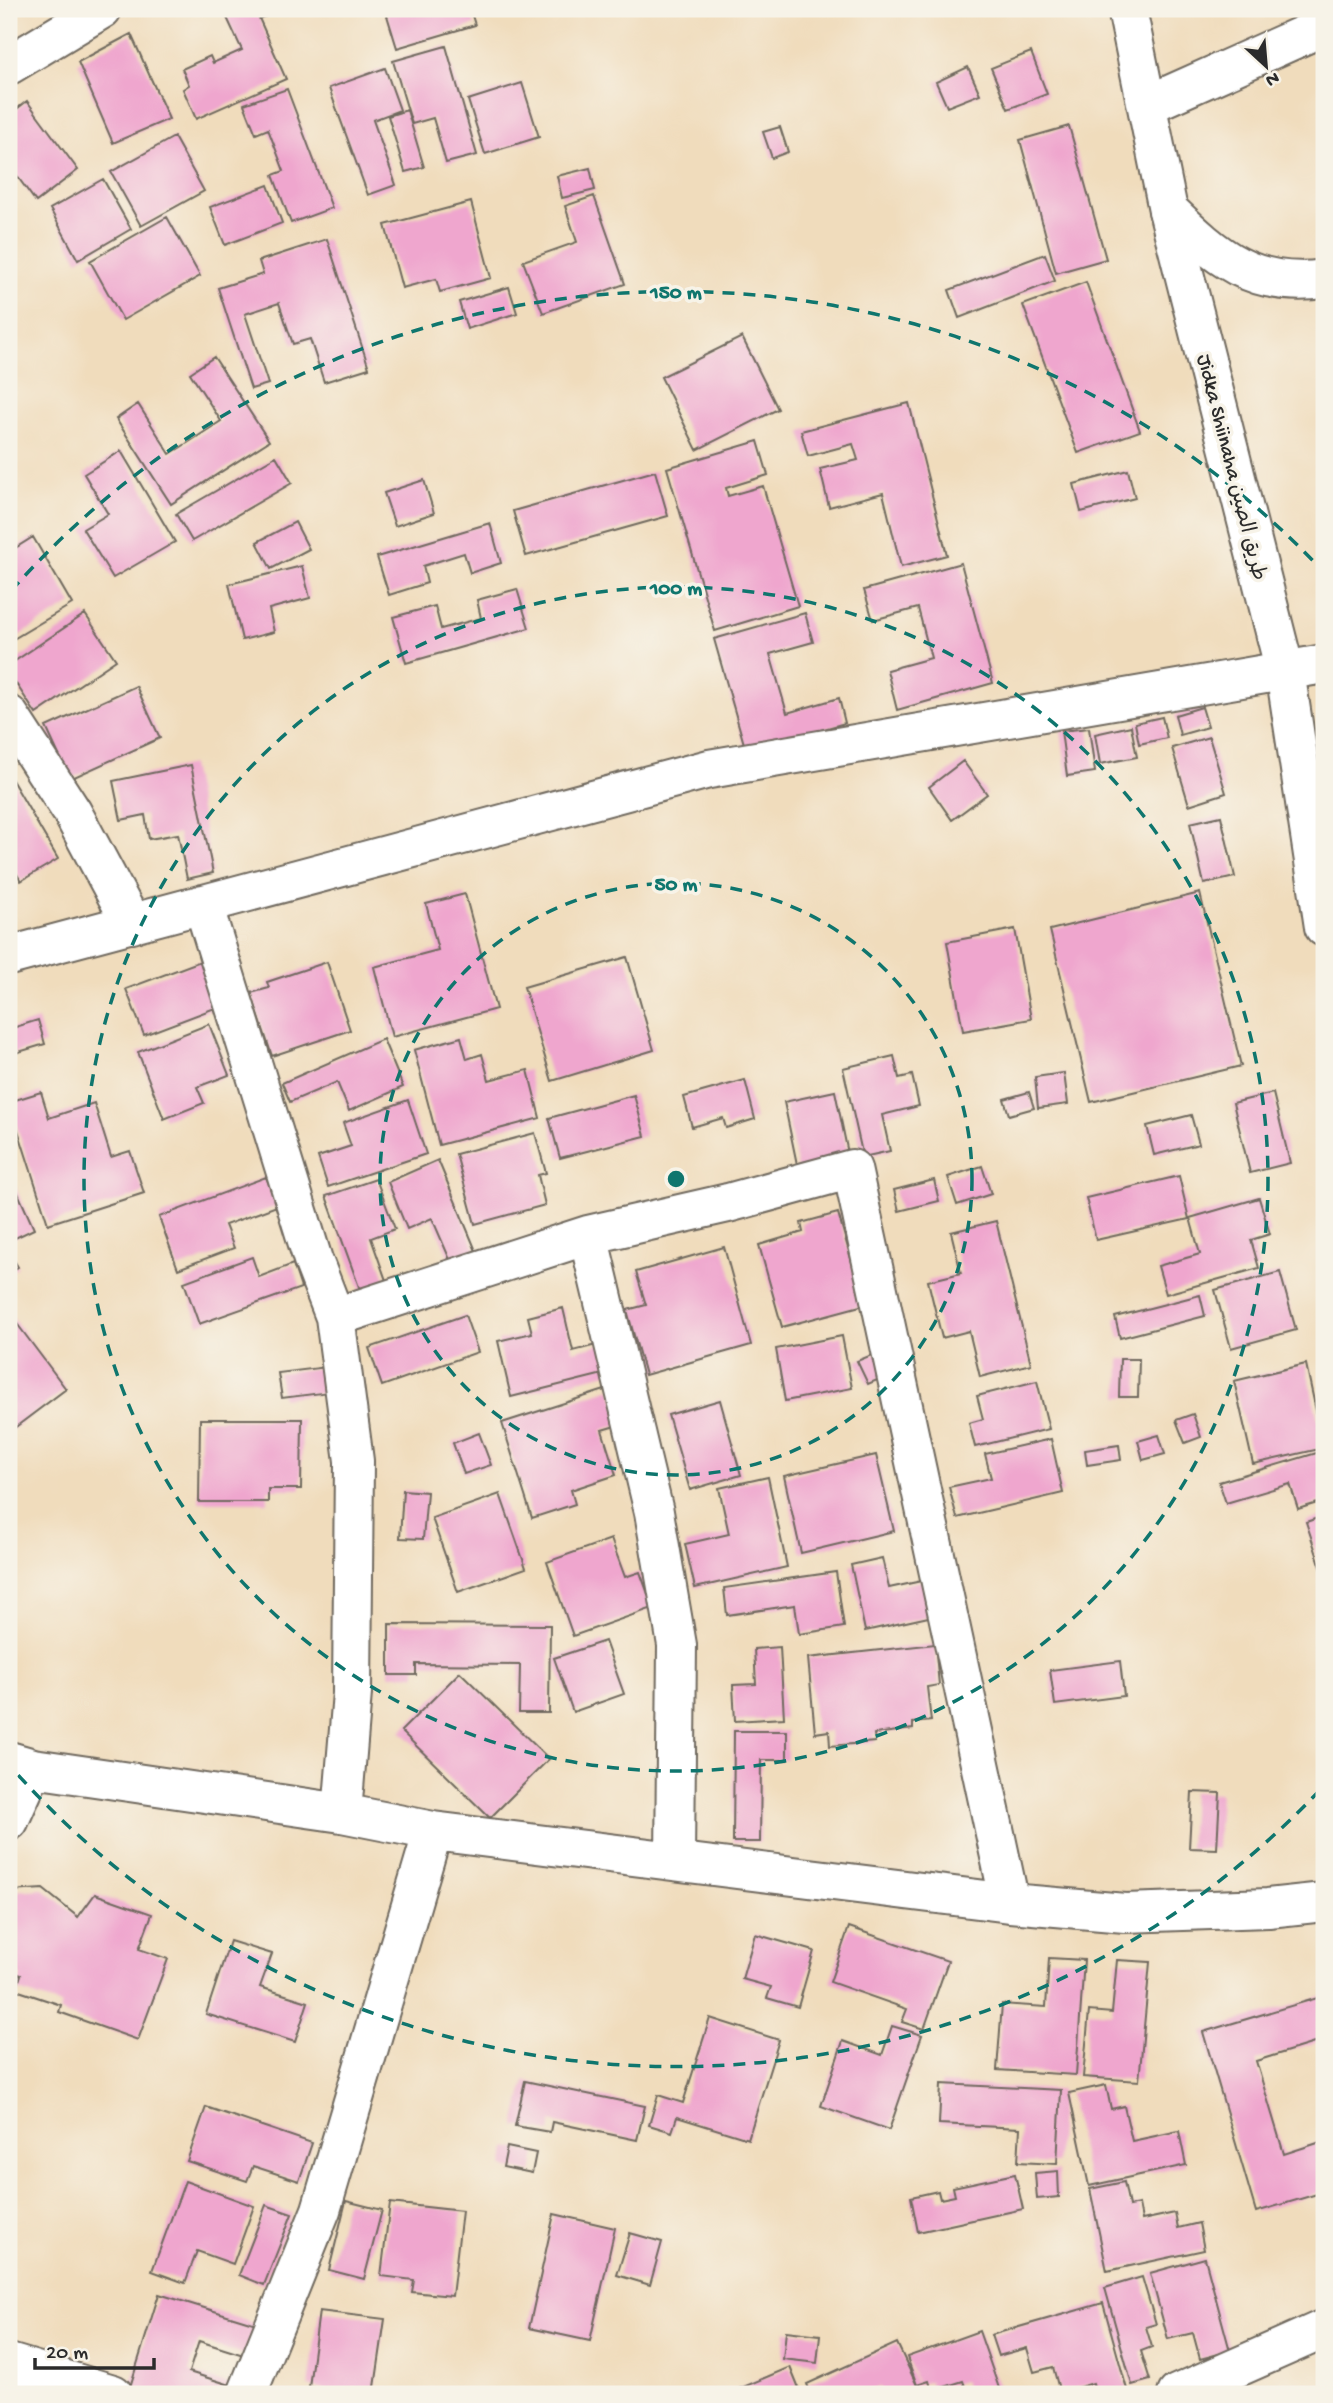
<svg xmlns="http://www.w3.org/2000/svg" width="1333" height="2403" viewBox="0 0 1333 2403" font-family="'Gochi Hand','Playpen Sans Arabic',sans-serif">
  <rect width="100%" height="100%" fill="#f7f3e8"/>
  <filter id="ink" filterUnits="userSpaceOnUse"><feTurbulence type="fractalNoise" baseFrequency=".0143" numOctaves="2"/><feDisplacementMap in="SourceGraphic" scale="14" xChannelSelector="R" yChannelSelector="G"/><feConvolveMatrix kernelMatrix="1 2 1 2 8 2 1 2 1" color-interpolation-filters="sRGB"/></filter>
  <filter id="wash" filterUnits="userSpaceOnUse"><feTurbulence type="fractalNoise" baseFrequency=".00686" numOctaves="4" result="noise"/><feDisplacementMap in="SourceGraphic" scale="28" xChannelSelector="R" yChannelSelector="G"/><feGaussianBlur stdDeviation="1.57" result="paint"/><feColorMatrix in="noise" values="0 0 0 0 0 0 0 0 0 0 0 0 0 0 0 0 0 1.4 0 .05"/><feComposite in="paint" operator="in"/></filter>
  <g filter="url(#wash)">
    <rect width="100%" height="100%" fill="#f0dcbc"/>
    <g id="blocks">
      <!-- building -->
      <path fill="#efa6ce" d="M223 9H255L286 79 196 119 183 89 189 85 182 69 210 56 213 63 242 50Z
        M256 9H287L260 18Z
        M385 9H470L475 25 397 48Z
        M131 34 169 119 113 143 78 62Z
        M446 46 477 155 446 163 433 118 412 124 393 61Z
        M1031 52 1047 94 1008 109 991 68Z
        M968 67 980 94 947 107 936 82Z
        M385 68 400 110 373 120 396 185 368 195 329 88Z
        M522 83 539 137 485 154 468 100Z
        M287 89 332 208 291 223 273 175 284 171 268 129 256 134 244 104Z
        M27 101 78 170 36 202 9 165V115Z
        M407 110 424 167 405 172 388 116Z
        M1069 126 1106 259 1056 273 1020 140Z
        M780 127 788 152 772 158 763 132Z
        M174 137 204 191 141 226 111 172Z
        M590 168 595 190 562 198 557 176Z
        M103 179 131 229 78 260 50 209Z
        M268 185 282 223 225 245 210 207Z
        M594 196 625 284 543 313 523 261 577 242 565 206Z
        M471 202 491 278 440 292 436 279 402 288 385 225Z
        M167 217 200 276 123 320 90 261Z
        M327 239 369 368 324 382 310 339 293 344 279 303 245 314 268 384 251 389 218 288 263 274 259 261Z
        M1045 254 1055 281 959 318 949 290Z
        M1086 282 1140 431 1078 453 1023 305Z
        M509 287 517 313 467 329 459 302Z
        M742 337 778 409 697 450 661 377Z
        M214 357 269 441 171 504 116 419 138 404 170 454 186 444 221 421 190 373Z
        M909 403 947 555 901 567 883 493 829 507 820 469 858 460 853 444 808 456 801 431Z
        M758 441 768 475 726 488 728 496 763 486 798 606 715 631 667 468Z
        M121 451 175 542 113 578 83 529 108 514 84 474Z
        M276 456 292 483 192 541 176 514Z
        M1128 470 1135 498 1081 512 1074 484Z
        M655 471 668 516 526 556 513 511Z
        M424 480 434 513 395 526 384 493Z
        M295 522 309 549 271 569 257 542Z
        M490 523 501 563 470 573 464 553 423 566 427 583 389 595 377 557Z
        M33 537 72 604 10 641 9 552Z
        M961 563 993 683 897 710 887 670 931 658 918 608 873 620 864 590Z
        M302 566 310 598 269 609 274 632 242 640 229 584Z
        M517 589 529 628 406 663 393 617 435 606 441 629 481 618 477 600Z
        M805 613 813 642 770 654 787 713 839 698 845 723 746 751 714 639Z
        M85 614 116 660 36 714 9 673V665Z
        M136 686 160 738 70 779 46 727Z
        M1202 707 1208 727 1180 735 1175 715Z
        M1162 717 1167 738 1139 744 1135 723Z
        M1131 726 1137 757 1100 764 1095 734Z
        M1089 728 1095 772 1067 776 1061 731Z
        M1209 737 1226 793 1189 805 1172 748Z
        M963 761 987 794 952 820 929 787Z
        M191 765 213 873 187 879 178 834 149 839 145 815 121 820 113 781Z
        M12 780 58 859 21 881 12 866 9 868V782Z
        M1221 816 1235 877 1204 884 1190 823Z
        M1200 893 1241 1066 1091 1102 1050 930Z
        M465 894 496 1009 392 1037 374 967 438 950 426 904Z
        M1015 929 1031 1019 963 1031 947 942Z
        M627 957 654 1050 552 1081 524 987Z
        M206 959 223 1005 144 1035 126 989Z
        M327 962 350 1030 272 1056 251 993 269 988 267 982Z
        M38 1020 45 1044 9 1055V1029Z
        M209 1024 229 1075 197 1087 204 1103 164 1119 138 1052Z
        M461 1037 467 1059 482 1054 489 1080 528 1070 540 1118 439 1145 414 1050Z
        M383 1039 403 1087 349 1111 337 1082 290 1102 282 1083Z
        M894 1056 899 1078 912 1075 919 1106 882 1115 890 1151 863 1157 843 1068Z
        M1064 1073 1068 1104 1038 1108 1035 1077Z
        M745 1080 755 1119 726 1128 723 1118 692 1127 684 1097Z
        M835 1091 850 1163 799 1174 784 1102Z
        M41 1092 49 1118 94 1103 111 1157 130 1151 144 1193 48 1224 9 1102Z
        M1029 1092 1034 1108 1009 1115 1004 1099Z
        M1273 1093 1290 1163 1250 1173 1233 1103Z
        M634 1095 645 1136 560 1158 549 1118Z
        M408 1100 426 1154 328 1187 318 1157 351 1146 343 1123Z
        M1191 1115 1199 1144 1154 1155 1147 1126Z
        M535 1133 546 1173 538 1175 545 1205 475 1224 456 1154Z
        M438 1160 479 1258 454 1269 432 1218 407 1229 388 1182Z
        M982 1166 991 1194 957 1205 948 1177Z
        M9 1173 34 1229 9 1241Z
        M1179 1176 1189 1219 1096 1240 1086 1198Z
        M266 1177 277 1206 225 1225 234 1248 178 1269 159 1217Z
        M376 1179 395 1229 371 1238 389 1289 363 1298 326 1196Z
        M934 1180 939 1201 899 1211 894 1190Z
        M1259 1198 1270 1234 1251 1240 1259 1268 1166 1294 1158 1266 1200 1254 1190 1218Z
        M838 1213 864 1305 782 1327 759 1245 803 1232 801 1223Z
        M996 1221 1031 1364 980 1377 969 1331 942 1338 928 1281 961 1273 951 1232Z
        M724 1247 751 1345 645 1375 627 1310 646 1305 636 1272Z
        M9 1252 18 1267 9 1273Z
        M252 1257 259 1277 293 1264 301 1288 199 1324 184 1282Z
        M1280 1272 1296 1330 1231 1348 1215 1290Z
        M1200 1295 1205 1316 1120 1338 1115 1317Z
        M563 1308 573 1351 604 1343 611 1372 511 1397 498 1341 532 1333 528 1317Z
        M9 1313 66 1389 9 1432Z
        M465 1315 478 1352 382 1386 369 1348Z
        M842 1336 852 1388 785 1401 776 1349Z
        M879 1352 889 1375 868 1384 857 1361Z
        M1120 1359H1139L1138 1397H1119Z
        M1306 1364 1324 1448 1253 1464 1234 1381Z
        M335 1366 338 1391 282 1398 278 1373Z
        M1037 1381 1049 1429 975 1447 969 1423 983 1419 977 1396Z
        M611 1388 622 1424 602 1430 616 1475 571 1490 575 1504 532 1518 502 1423Z
        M720 1400 741 1475 690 1490 668 1415Z
        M1193 1414 1201 1437 1185 1443 1176 1420Z
        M200 1419H302L301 1489H268V1502H199Z
        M479 1433 491 1465 464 1474 453 1443Z
        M1159 1435 1165 1454 1143 1460 1138 1441Z
        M1051 1439 1063 1493 957 1518 949 1487 991 1478 985 1454Z
        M1119 1445 1121 1460 1087 1465 1085 1450Z
        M1320 1452 1324 1466V1501L1298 1509 1290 1484 1226 1503 1219 1482Z
        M876 1455 894 1531 801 1553 784 1476Z
        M768 1477 787 1567 695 1588 685 1544 729 1534 719 1488Z
        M403 1490 427 1492 423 1539 400 1538Z
        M500 1494 526 1568 458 1592 432 1518Z
        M1324 1516V1576L1306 1522Z
        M611 1539 625 1577 640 1572 653 1608 573 1636 547 1562Z
        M882 1558 889 1588 926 1580 933 1616 865 1631 851 1565Z
        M836 1572 844 1627 799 1634 795 1605 727 1615 724 1588Z
        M389 1624 550 1625 549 1713H519L520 1665 416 1664V1675H389Z
        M605 1641 624 1694 573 1712 554 1658Z
        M935 1644 939 1685 927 1687 931 1721 913 1723V1729L874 1734 875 1742 830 1746 829 1731 815 1733 808 1658Z
        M780 1647 784 1718 735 1721 733 1685 756 1684 754 1649Z
        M1120 1661 1124 1696 1055 1705 1050 1670Z
        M460 1672 549 1759 490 1818 401 1731Z
        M734 1731H787V1760H761L760 1842H733Z
        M1192 1792 1220 1793 1217 1849 1189 1848Z
        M43 1889 78 1917 95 1894 152 1914 139 1949 168 1959 138 2040 59 2012 61 2005 16 1990 21 1975 9 1971V1895L10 1891Z
        M849 1927 948 1961 924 2029 902 2022 907 2009 830 1982Z
        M755 1934 814 1951 798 2007 767 1998 771 1987 742 1979Z
        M230 1941 272 1954 260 1987 308 2002 295 2042 206 2014Z
        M1049 1958 1084 1960 1076 2075 997 2070 1002 2004 1046 2007Z
        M1117 1960 1150 1962 1139 2081 1083 2077 1089 2011 1112 2013Z
        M1324 1996V2040L1256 2061 1284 2154 1324 2141V2192L1256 2212 1203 2032Z
        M710 2018 779 2040 748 2139 677 2117 672 2132 649 2125 658 2095 683 2103Z
        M892 2026 922 2035 889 2130 821 2106 843 2041 882 2055Z
        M525 2081 645 2106 637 2140 552 2122 550 2132 515 2126Z
        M941 2084 1061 2090 1057 2164 1018 2162 1020 2128 939 2124Z
        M1106 2085 1111 2109 1124 2106 1132 2141 1179 2131 1186 2165 1089 2186 1069 2093Z
        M206 2107 312 2143 299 2181 253 2166 247 2181 187 2161Z
        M507 2147 536 2153 532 2173 503 2167Z
        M1058 2171 1059 2197 1037 2199 1035 2173Z
        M1015 2174 1023 2209 918 2232 911 2197 938 2191 940 2199 955 2196 953 2187Z
        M185 2181 254 2206 233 2264 197 2251 185 2283 152 2271Z
        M1124 2182 1129 2206 1139 2204 1142 2220 1175 2213 1178 2228 1199 2223 1204 2250 1107 2271 1090 2189Z
        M346 2201 382 2210 364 2279 329 2270Z
        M390 2203 462 2211 452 2296 412 2292 414 2280 381 2276Z
        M266 2205 292 2214 264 2285 239 2275Z
        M554 2214 615 2228 590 2341 529 2328Z
        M630 2233 662 2242 650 2285 617 2275Z
        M1205 2258 1230 2351 1200 2359 1193 2333 1168 2339 1150 2273Z
        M1142 2277 1156 2324 1146 2327 1152 2347 1141 2351 1150 2380 1132 2385 1105 2288Z
        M159 2294 263 2326 253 2358 199 2341 189 2372 243 2389 241 2394H155L130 2387Z
        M1103 2303 1128 2393 1096 2394 1093 2383 1060 2393 1053 2367 1034 2372 1027 2348 998 2356 991 2335Z
        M319 2311 385 2319 374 2394H347L309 2387Z
        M786 2331 820 2335 817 2363 783 2359Z
        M979 2331 1001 2394H968L963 2381 932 2391 929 2381 917 2385 907 2357Z
        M897 2343 921 2394H883L880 2387 863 2394H811L807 2384Z
        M790 2367 801 2394H727Z"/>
    </g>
  </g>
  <g filter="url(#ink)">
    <use href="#blocks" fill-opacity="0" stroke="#70695e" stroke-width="2"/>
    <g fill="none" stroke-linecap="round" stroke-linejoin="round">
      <defs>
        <path id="minor" d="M9 65 102 9
          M1147 105 1324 26
          M1168 210C1217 257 1252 289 1324 279
          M9 715 72 812 132 924
          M203 904 313 1260 335 1317 354 1461 352 1693 342 1813
          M9 956 709 769 1324 664
          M588 1235 654 1512 677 1645 675 1861
          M335 1317 588 1235 728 1203 852 1169 1010 1903
          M9 1761 33 1768 342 1813 433 1831 1010 1903 1125 1913 1268 1908 1324 1902
          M9 1821 33 1768
          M9 2363 113 2394
          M247 2394 321 2210 433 1831
          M1177 2394 1324 2329"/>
        <path id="primary" d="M1127 9 1168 210 1285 671 1324 927"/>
      </defs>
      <!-- minor casing -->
      <use href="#minor" stroke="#70695e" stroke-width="42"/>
      <!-- primary casing -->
      <use href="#primary" stroke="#70695e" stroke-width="42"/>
      <!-- minor -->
      <use href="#minor" stroke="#fff" stroke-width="38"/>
      <!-- primary -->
      <use href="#primary" stroke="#fff" stroke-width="38"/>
    </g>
  </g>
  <!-- distance rings -->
  <g fill="none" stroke="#0f766e" stroke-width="3.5" stroke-dasharray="12 9">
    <circle cx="676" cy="1179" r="296"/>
    <circle cx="676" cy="1179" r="592"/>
    <path d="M1320 1790A888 888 0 0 1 11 1767M11 591A888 888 0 0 1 1320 568"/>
  </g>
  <g text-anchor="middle" stroke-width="7" stroke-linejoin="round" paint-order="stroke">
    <!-- street labels -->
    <g font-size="21" fill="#2b2b2b" stroke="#f7f3e8">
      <text transform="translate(1233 467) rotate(76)" y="7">Jidka Shiinaha طريق الصين</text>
    </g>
  </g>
  <circle cx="676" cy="1179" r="10" fill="#0f766e" stroke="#f7f3e8" stroke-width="3.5"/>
  <g font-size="21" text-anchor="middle" font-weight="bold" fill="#0f766e" stroke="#f7f3e8" stroke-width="7" stroke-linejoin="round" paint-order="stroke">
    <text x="676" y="298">150 m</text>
    <text x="676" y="594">100 m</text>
    <text x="676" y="890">50 m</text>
  </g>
  <!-- margin -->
  <rect width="1333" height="2403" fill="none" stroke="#f7f3e8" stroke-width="35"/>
  <!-- north arrow -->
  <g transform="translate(1266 66) rotate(154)" stroke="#f7f3e8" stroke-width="5" paint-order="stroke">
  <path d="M0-5L12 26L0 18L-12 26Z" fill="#2b2b2b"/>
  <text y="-10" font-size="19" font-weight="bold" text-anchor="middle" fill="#2b2b2b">N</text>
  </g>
  <!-- scale -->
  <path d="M35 2358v10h119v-10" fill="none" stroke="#2b2b2b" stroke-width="3.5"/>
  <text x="46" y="2358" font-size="21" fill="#2b2b2b" stroke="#f7f3e8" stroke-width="5" paint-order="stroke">20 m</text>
</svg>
